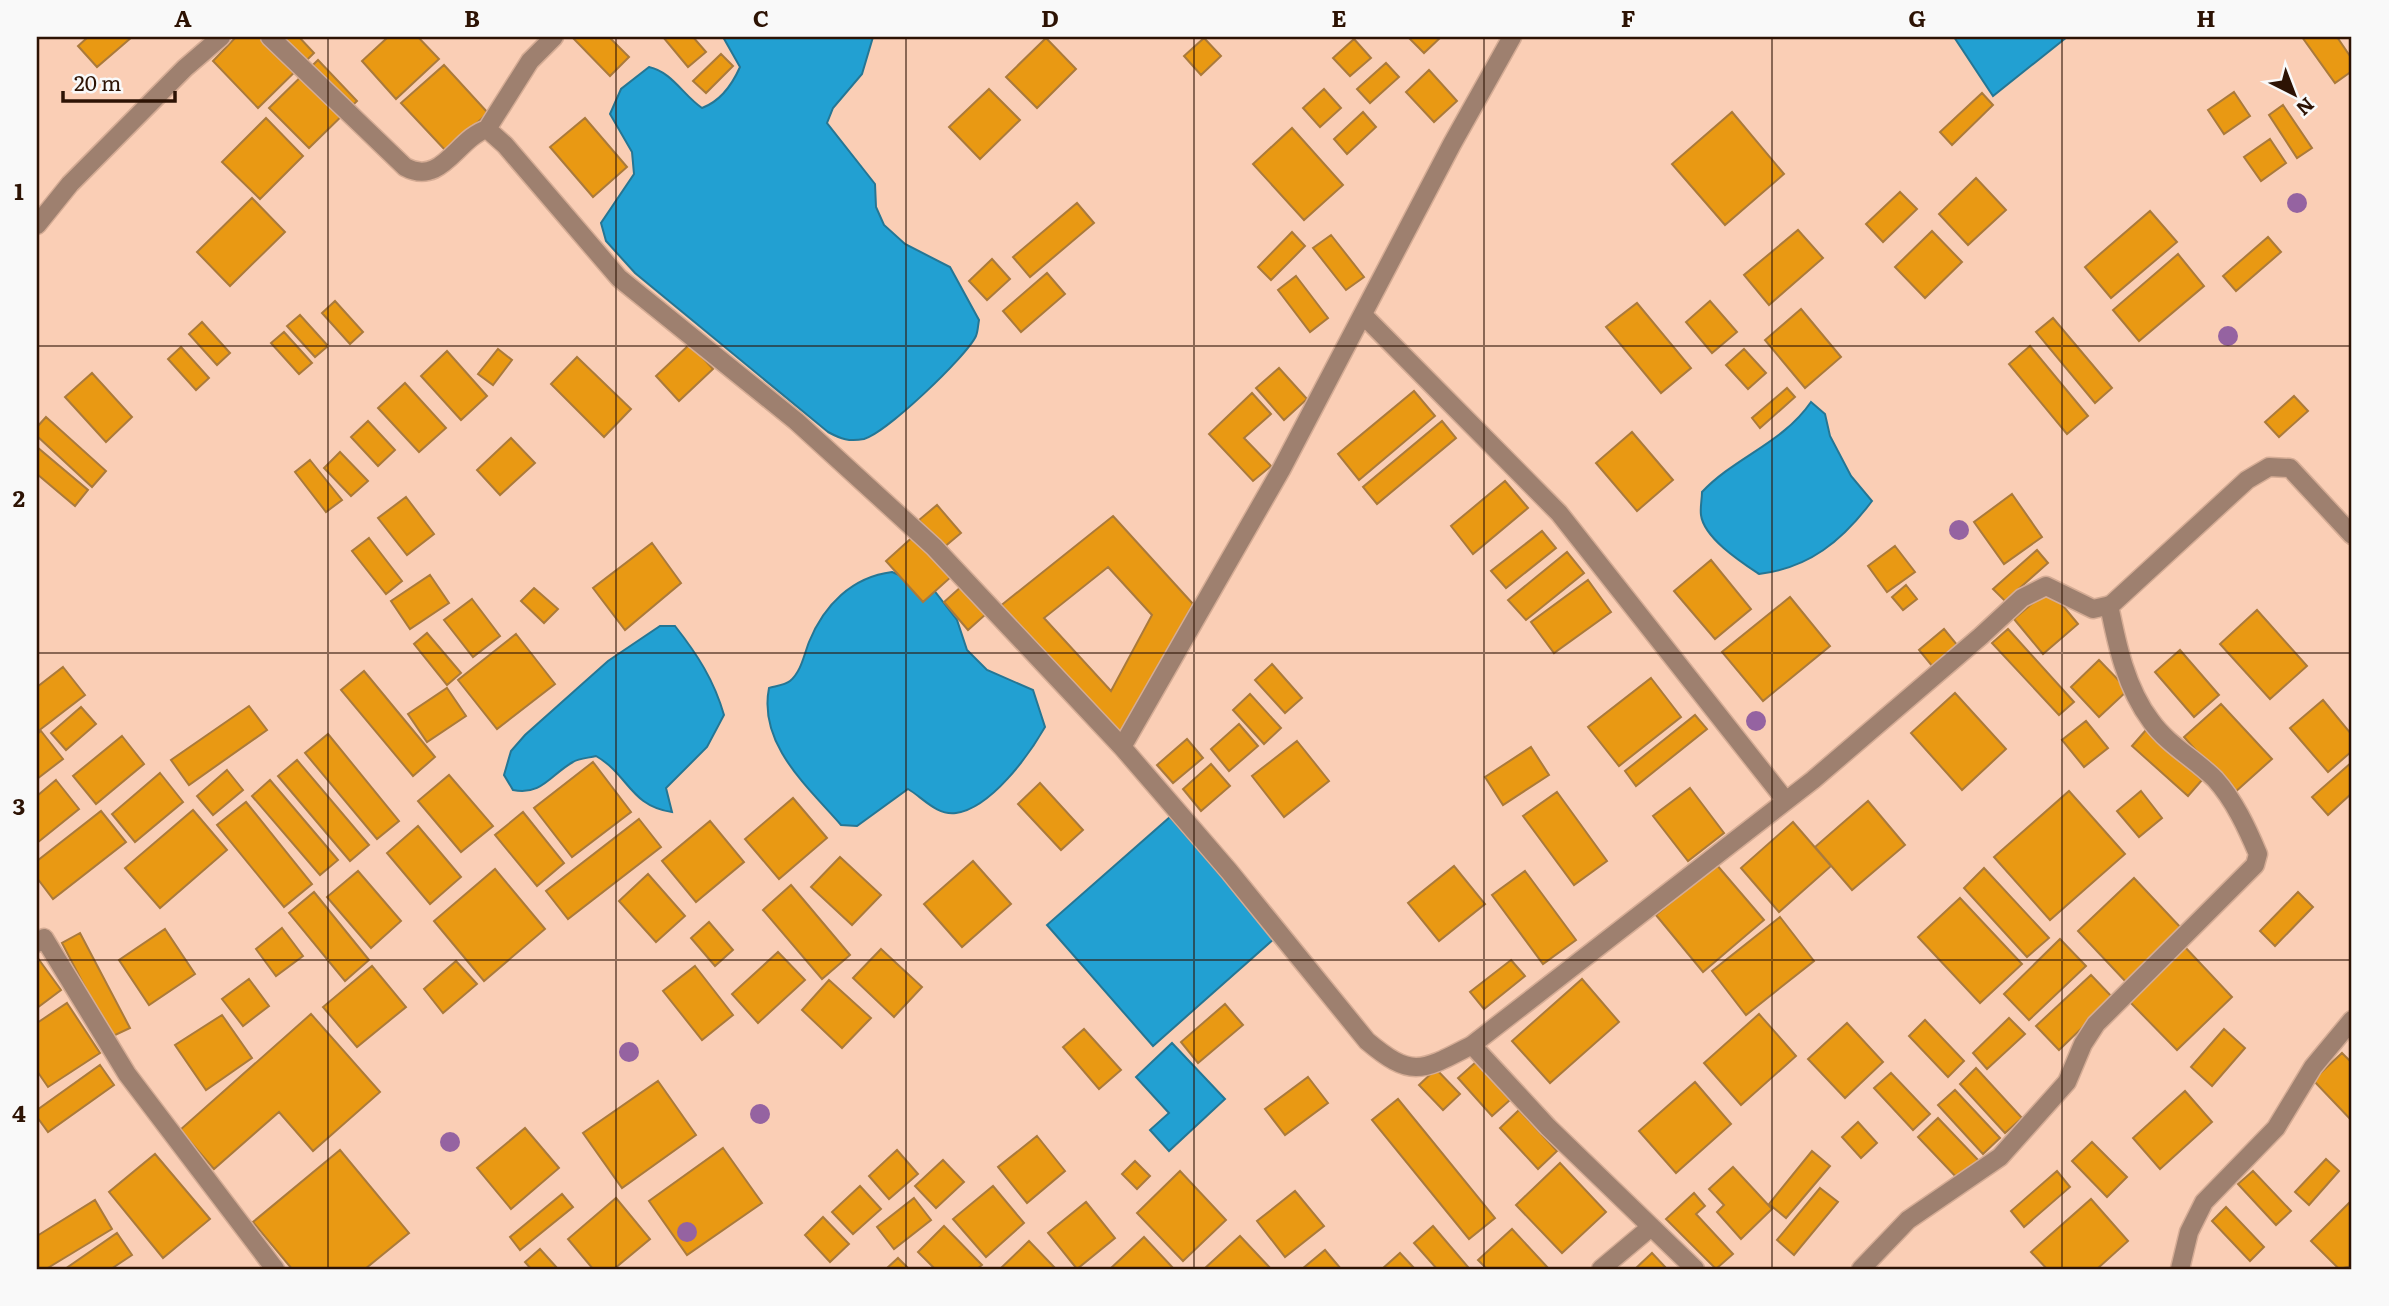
<svg xmlns="http://www.w3.org/2000/svg" width="2389" height="1306" viewBox="0 0 2389 1306" font-family="Literata,serif">
  <rect width="100%" height="100%" fill="#faceb5"/>
  <!-- water -->
  <path fill="#22a0d2" stroke="#257694" stroke-width="2" d="M723 37H873L862 74 833 108 827 123 875 184 876 207 884 225 905 244 950 267 979 320C978 325 978 331 976 336 966 357 886 433 864 439 849 442 841 439 828 432L635 273 606 241 601 223 634 174 632 152 610 114 621 89 649 67C672 72 683 95 702 108 721 101 732 85 740 67Z
    M1954 37H2067L1993 96Z
    M1811 402 1825 414 1830 436 1851 476 1872 501C1842 541 1809 568 1759 574 1741 562 1704 538 1701 515 1700 508 1702 499 1702 492 1735 457 1783 443 1811 402Z
    M892 572 933 589 957 620 967 650 987 670 1033 690 1045 727C1029 755 991 808 956 813 937 816 922 797 908 789L857 826 841 825C807 786 758 744 769 688 776 686 785 685 790 681 801 672 804 655 809 642 824 605 852 577 892 572Z
    M660 626H675C697 654 714 680 724 715L707 747 666 788 672 812C630 806 629 775 596 756 589 758 579 758 573 762 551 774 542 796 513 790L504 775 511 751 525 735 608 661Z
    M1170 817 1275 938 1153 1046 1047 925Z
    M1172 1043 1225 1099 1169 1151 1150 1130 1169 1113 1136 1077Z"/>
  <!-- building -->
  <path fill="#e99913" stroke="#aa7a3b" stroke-width="2" fill-rule="evenodd" d="M88 37H132L97 67 78 46Z
    M236 37H299L314 53 258 108 213 61Z
    M388 37H418L439 59 396 99 362 61Z
    M572 37H609L629 57 610 76Z
    M663 37H693L706 52 688 67Z
    M1408 37H1441L1424 53Z
    M2302 37H2337L2352 59V71L2335 83Z
    M1046 38 1076 69 1037 108 1006 77Z
    M1204 38 1221 56 1201 75 1184 56Z
    M1354 39 1371 58 1350 76 1333 58Z
    M721 54 733 66 706 93 693 81Z
    M318 60 357 101 309 148 269 108Z
    M1386 63 1399 77 1370 103 1357 89Z
    M444 65 488 113 446 151 401 103Z
    M1429 70 1457 101 1434 122 1406 92Z
    M989 89 1020 120 980 159 949 127Z
    M1324 89 1341 108 1320 127 1303 108Z
    M2234 92 2250 116 2224 134 2208 110Z
    M1982 93 1993 105 1952 145 1940 132Z
    M2283 105 2312 148 2297 158 2269 115Z
    M1363 112 1376 127 1347 154 1334 139Z
    M1732 112 1784 174 1725 225 1672 164Z
    M266 118 303 156 260 199 222 162Z
    M585 118 627 167 593 197 550 147Z
    M1292 128 1343 185 1304 220 1253 164Z
    M2270 139 2286 163 2261 181 2244 157Z
    M1976 178 2006 210 1968 245 1939 214Z
    M1900 192 1917 209 1883 242 1866 224Z
    M252 198 285 232 230 286 197 252Z
    M1077 203 1094 223 1030 277 1013 257Z
    M2150 211 2177 242 2111 298 2085 267Z
    M1798 230 1823 258 1769 305 1744 275Z
    M1932 231 1962 262 1925 298 1895 267Z
    M1292 232 1305 246 1271 280 1258 267Z
    M1331 235 1364 277 1346 290 1313 248Z
    M2268 237 2281 252 2236 291 2223 276Z
    M2178 254 2204 286 2139 341 2113 310Z
    M992 259 1010 279 987 300 969 281Z
    M1047 273 1065 294 1021 332 1003 311Z
    M1296 276 1328 318 1310 332 1278 290Z
    M335 301 363 332 350 344 322 313Z
    M1710 301 1737 332 1712 353 1686 322Z
    M1637 303 1691 368 1661 393 1606 327Z
    M1801 309 1841 357 1805 388 1765 340Z
    M300 315 328 346 315 357 287 326Z
    M2053 318 2112 388 2095 403 2036 332Z
    M202 322 230 353 217 365 189 334Z
    M284 332 312 363 299 374 271 343Z
    M690 344 713 369 679 401 656 376Z
    M2030 346 2088 416 2067 434 2009 364Z
    M181 347 209 378 196 390 168 359Z
    M498 349 512 360 493 385 478 374Z
    M1744 349 1766 373 1748 389 1726 365Z
    M447 351 487 396 461 420 421 376Z
    M577 357 631 409 604 437 551 384Z
    M1279 368 1307 399 1284 420 1256 388Z
    M92 373 132 417 106 442 65 397Z
    M405 383 446 428 419 452 378 408Z
    M1787 388 1795 397 1760 428 1752 418Z
    M1414 391 1435 416 1359 480 1338 454Z
    M1252 393 1271 414 1244 438 1271 466 1253 481 1209 434Z
    M2294 396 2308 411 2279 437 2265 422Z
    M46 417 106 471 92 487 37 436V427Z
    M368 421 395 450 378 466 351 437Z
    M1442 421 1456 438 1377 504 1363 487Z
    M1632 432 1673 480 1637 511 1596 463Z
    M511 438 535 463 500 495 477 470Z
    M37 447 88 490 75 506 37 474Z
    M340 452 368 481 351 496 324 468Z
    M310 460 342 500 326 512 295 472Z
    M1505 481 1528 508 1473 554 1451 526Z
    M2012 494 2042 537 2004 564 1974 522Z
    M406 497 434 534 407 555 378 518Z
    M937 505 961 533 943 548 919 520Z
    M1113 516 1193 604 1121 739 999 607ZM1108 567 1152 615 1111 691 1044 618Z
    M1542 531 1556 548 1506 588 1491 571Z
    M916 534 952 576 923 602 886 561Z
    M369 538 402 581 386 594 352 551Z
    M652 543 681 583 625 630 593 588Z
    M1895 546 1915 572 1887 592 1868 566Z
    M2037 550 2048 563 2005 601 1993 589Z
    M1567 552 1584 573 1526 620 1508 600Z
    M1711 560 1751 609 1715 639 1674 591Z
    M430 575 449 603 410 629 391 601Z
    M1588 580 1611 612 1554 653 1531 622Z
    M1906 585 1917 599 1903 610 1892 597Z
    M962 586 986 614 968 630 944 602Z
    M534 588 558 609 544 623 521 601Z
    M2049 589 2078 624 2043 654 2014 619Z
    M1790 597 1830 646 1763 701 1722 652Z
    M472 599 500 636 473 657 444 620Z
    M2257 610 2307 666 2270 699 2220 644Z
    M1944 629 1958 646 1933 667 1919 650Z
    M2008 629 2074 702 2059 715 1992 643Z
    M427 633 461 673 447 685 414 644Z
    M516 634 555 684 497 729 458 680Z
    M2180 650 2219 695 2194 717 2155 672Z
    M2099 660 2128 690 2099 717 2071 687Z
    M1272 664 1302 698 1285 713 1255 680Z
    M63 667 85 695 37 732V687Z
    M364 671 435 757 413 776 341 690Z
    M1651 678 1681 717 1619 766 1588 727Z
    M447 688 466 716 427 742 408 714Z
    M1955 693 2006 749 1962 790 1911 733Z
    M1250 694 1281 728 1264 744 1233 710Z
    M2323 700 2352 735V751L2328 772 2290 728Z
    M2221 704 2272 759 2234 793 2184 737Z
    M249 706 267 730 189 785 171 760Z
    M81 707 96 724 66 750 51 733Z
    M1695 715 1707 729 1636 786 1625 771Z
    M2086 721 2108 748 2084 767 2062 740Z
    M1239 724 1258 746 1229 771 1211 749Z
    M2146 730 2202 780 2188 796 2132 746Z
    M41 731 63 759 37 779V734Z
    M328 734 399 821 377 839 305 753Z
    M122 736 144 764 96 804 73 776Z
    M1187 739 1203 758 1173 783 1157 765Z
    M1297 741 1329 781 1284 817 1252 776Z
    M1531 747 1549 775 1503 805 1485 777Z
    M297 760 369 845 350 861 278 776Z
    M593 762 631 812 572 857 534 808Z
    M2352 762V793L2328 815 2312 797Z
    M1211 764 1230 786 1201 811 1183 789Z
    M227 770 243 790 213 815 197 796Z
    M160 773 183 802 135 842 112 814Z
    M449 775 493 826 461 852 418 801Z
    M56 780 79 809 37 843V796Z
    M270 780 338 860 320 875 252 796Z
    M1040 783 1083 830 1061 850 1018 804Z
    M1690 788 1724 833 1688 861 1653 816Z
    M2069 791 2125 854 2050 920 1994 857Z
    M2141 791 2162 818 2139 837 2117 811Z
    M1557 792 1607 861 1574 885 1523 816Z
    M793 798 827 838 779 879 745 839Z
    M1868 801 1905 845 1852 890 1815 847Z
    M246 802 312 884 284 907 217 825Z
    M193 810 227 850 160 908 125 868Z
    M101 811 126 842 53 899 37 878V861Z
    M523 812 564 863 537 886 495 835Z
    M639 819 661 847 568 919 546 891Z
    M710 821 744 862 696 902 662 861Z
    M1793 822 1831 866 1779 912 1741 868Z
    M418 826 461 877 430 904 387 853Z
    M840 857 881 895 852 925 811 887Z
    M973 861 1011 904 962 947 924 904Z
    M1716 864 1764 920 1703 972 1656 915Z
    M1454 866 1485 904 1439 941 1408 903Z
    M1984 868 2049 938 2027 957 1964 888Z
    M495 869 545 929 484 981 434 921Z
    M358 871 401 921 371 948 327 897Z
    M1525 871 1576 940 1543 964 1492 895Z
    M648 874 685 916 656 942 619 901Z
    M2134 878 2182 929 2127 983 2078 931Z
    M791 885 850 955 822 979 763 910Z
    M314 892 369 960 345 981 289 913Z
    M2298 892 2313 907 2275 946 2260 931Z
    M1960 898 2022 964 1980 1003 1918 937Z
    M1780 917 1814 961 1746 1015 1712 971Z
    M709 922 733 950 715 966 691 938Z
    M282 928 303 956 276 976 256 949Z
    M165 929 195 974 149 1005 119 960Z
    M80 933 130 1028 111 1037 62 943Z
    M2060 939 2086 966 2029 1020 2004 994Z
    M2184 946 2232 997 2177 1050 2128 1000Z
    M881 949 922 987 894 1017 853 978Z
    M778 952 805 980 758 1023 732 994Z
    M37 957 61 990 37 1008Z
    M1511 960 1525 976 1484 1009 1470 992Z
    M456 961 477 984 443 1013 424 989Z
    M372 966 406 1007 357 1047 323 1007Z
    M695 966 733 1015 702 1040 663 991Z
    M2091 975 2113 998 2059 1050 2036 1026Z
    M249 979 269 1006 243 1026 222 999Z
    M1582 979 1619 1022 1550 1083 1512 1041Z
    M829 980 871 1018 842 1048 802 1010Z
    M67 1003 100 1053 48 1087 37 1071V1023Z
    M1225 1004 1243 1025 1198 1063 1181 1042Z
    M311 1014 380 1092 313 1151 279 1112 214 1169 180 1130Z
    M1759 1014 1796 1056 1741 1105 1704 1063Z
    M222 1015 252 1058 206 1090 175 1045Z
    M2009 1018 2025 1034 1987 1069 1973 1053Z
    M1925 1020 1964 1061 1948 1077 1909 1036Z
    M1847 1023 1883 1062 1845 1098 1808 1059Z
    M1084 1029 1121 1070 1099 1089 1063 1047Z
    M2224 1029 2245 1048 2212 1086 2191 1067Z
    M2342 1053 2352 1063V1121L2313 1080Z
    M1476 1062 1510 1100 1492 1116 1458 1078Z
    M100 1065 114 1085 48 1132 37 1117V1110Z
    M1976 1068 2022 1118 2005 1133 1960 1084Z
    M1436 1069 1460 1094 1443 1110 1419 1085Z
    M1891 1073 1930 1114 1913 1130 1874 1088Z
    M1308 1077 1328 1103 1285 1135 1265 1109Z
    M658 1081 696 1135 622 1188 583 1133Z
    M1695 1082 1731 1124 1676 1173 1639 1131Z
    M1955 1090 2000 1138 1983 1154 1938 1105Z
    M2185 1091 2212 1122 2160 1169 2133 1138Z
    M1398 1099 1495 1218 1469 1239 1372 1120Z
    M1519 1110 1557 1151 1538 1169 1500 1128Z
    M1938 1118 1979 1161 1959 1180 1918 1137Z
    M1858 1122 1877 1143 1861 1158 1842 1137Z
    M525 1128 559 1168 511 1209 477 1168Z
    M1037 1136 1065 1171 1027 1203 998 1167Z
    M2092 1142 2127 1177 2107 1197 2072 1161Z
    M723 1148 762 1203 687 1255 649 1201Z
    M340 1150 409 1233 365 1269H292L253 1222Z
    M897 1150 918 1174 889 1199 869 1176Z
    M1812 1151 1830 1166 1786 1218 1769 1204Z
    M155 1154 210 1219 163 1258 109 1192Z
    M2326 1159 2339 1171 2309 1205 2295 1192Z
    M943 1160 964 1182 936 1208 915 1186Z
    M1135 1161 1150 1176 1137 1189 1122 1174Z
    M1560 1163 1606 1212 1562 1253 1516 1205Z
    M1733 1167 1772 1209 1741 1239 1717 1212 1724 1205 1709 1189Z
    M1180 1171 1226 1220 1183 1261 1137 1213Z
    M2057 1171 2070 1187 2024 1227 2011 1211Z
    M2253 1171 2291 1211 2276 1225 2238 1184Z
    M860 1186 881 1209 853 1234 832 1212Z
    M993 1186 1024 1223 986 1257 953 1219Z
    M1820 1188 1838 1202 1794 1255 1777 1240Z
    M1295 1191 1324 1226 1285 1257 1257 1221Z
    M1694 1193 1705 1206 1696 1214 1733 1254 1716 1269 1666 1219Z
    M562 1194 573 1207 520 1250 510 1237Z
    M616 1198 650 1239 614 1269H593L568 1239Z
    M914 1198 931 1220 894 1249 877 1227Z
    M2091 1199 2128 1241 2097 1269H2047L2031 1252Z
    M95 1200 112 1229 46 1269H37V1236Z
    M2352 1200V1266L2339 1269 2311 1241Z
    M1086 1202 1115 1238 1077 1269 1048 1233Z
    M2226 1207 2264 1247 2250 1261 2212 1221Z
    M823 1217 849 1244 830 1262 805 1235Z
    M944 1226 982 1265 977 1269H935L918 1252Z
    M1433 1226 1468 1267 1465 1269H1437L1414 1243Z
    M1512 1229 1549 1269H1487L1478 1260Z
    M117 1233 132 1255 111 1269H65Z
    M1240 1236 1271 1269H1204Z
    M1144 1237 1174 1269H1110Z
    M1029 1241 1056 1269H1000Z
    M540 1249 558 1269H531L525 1262Z
    M1325 1250 1341 1269H1302Z
    M1400 1253 1415 1269H1382Z
    M1652 1253 1667 1269H1635Z
    M898 1258 909 1269H886Z"/>
  <g fill="none" stroke-linecap="round" stroke-linejoin="round">
    <defs>
      <path id="minor" d="M270 37 405 167C442 187 457 138 487 129L505 145 619 278 796 421 934 547 1122 747 1229 871 1367 1041C1412 1079 1422 1071 1472 1045L1813 780 1981 636 2022 598 2046 586 2093 609 2111 605 2247 480 2269 467 2290 468 2352 535
        M487 129 530 61 554 37
        M37 225 70 184 185 68 221 37
        M1364 316 1559 513 1786 801
        M1122 747 1281 470 1452 144 1512 37
        M37 943 44 938 127 1074 275 1269
        M1472 1045 1548 1127 1695 1269
        M1601 1269 1651 1227
        M1861 1269 1908 1220 2000 1157 2067 1082 2083 1044 2096 1024 2255 865 2258 854C2247 828 2234 800 2215 779 2195 759 2167 744 2151 721 2126 688 2117 645 2109 605
        M2180 1269 2189 1232 2204 1202 2276 1128 2313 1067 2352 1020"/>
    </defs>
    <!-- minor casing -->
    <use href="#minor" stroke="#d5ac95" stroke-width="21"/>
    <!-- minor -->
    <use href="#minor" stroke="#9e806f" stroke-width="18"/>
  </g>
  <!-- trees -->
  <g fill="#9563a1">
    <circle cx="2297" cy="203" r="10"/>
    <circle cx="2228" cy="336" r="10"/>
    <circle cx="1959" cy="530" r="10"/>
    <circle cx="1756" cy="721" r="10"/>
    <circle cx="629" cy="1052" r="10"/>
    <circle cx="760" cy="1114" r="10"/>
    <circle cx="450" cy="1142" r="10"/>
    <circle cx="687" cy="1232" r="10"/>
  </g>
  <!-- grid -->
  <path fill="none" stroke="#2d1304" stroke-width="2" stroke-opacity="0.55" d="M328 37V1269M616 37V1269M906 37V1269M1194 37V1269M1484 37V1269M1772 37V1269M2062 37V1269M37 346H2352M37 653H2352M37 960H2352"/>
  <!-- border -->
  <rect width="2389" height="1306" fill="none" stroke="#f9f9f9" stroke-width="77"/>
  <!-- north arrow -->
  <g transform="translate(2294 94) rotate(138)" stroke="#f9f9f9" stroke-width="5" paint-order="stroke">
  <path d="M0-5L12 26L0 18L-12 26Z" fill="#2d1304"/>
  <text y="-10" font-size="19" font-weight="bold" text-anchor="middle" fill="#2d1304">N</text>
  </g>
  <!-- scale -->
  <path d="M63 91v10h112v-10" fill="none" stroke="#2d1304" stroke-width="3.5"/>
  <text x="74" y="91" font-size="21" fill="#2d1304" stroke="#f9f9f9" stroke-width="5" paint-order="stroke">20 m</text>
  <rect x="38" y="38" width="2312" height="1230" fill="none" stroke="#2d1304" stroke-width="2.5"/>
  <g font-size="23" text-anchor="middle" font-weight="bold" fill="#2d1304">
    <text x="183" y="27">A</text>
    <text x="472" y="27">B</text>
    <text x="761" y="27">C</text>
    <text x="1050" y="27">D</text>
    <text x="1339" y="27">E</text>
    <text x="1628" y="27">F</text>
    <text x="1917" y="27">G</text>
    <text x="2206" y="27">H</text>
    <text x="19" y="200">1</text>
    <text x="19" y="507">2</text>
    <text x="19" y="815">3</text>
    <text x="19" y="1122">4</text>
  </g>
</svg>
